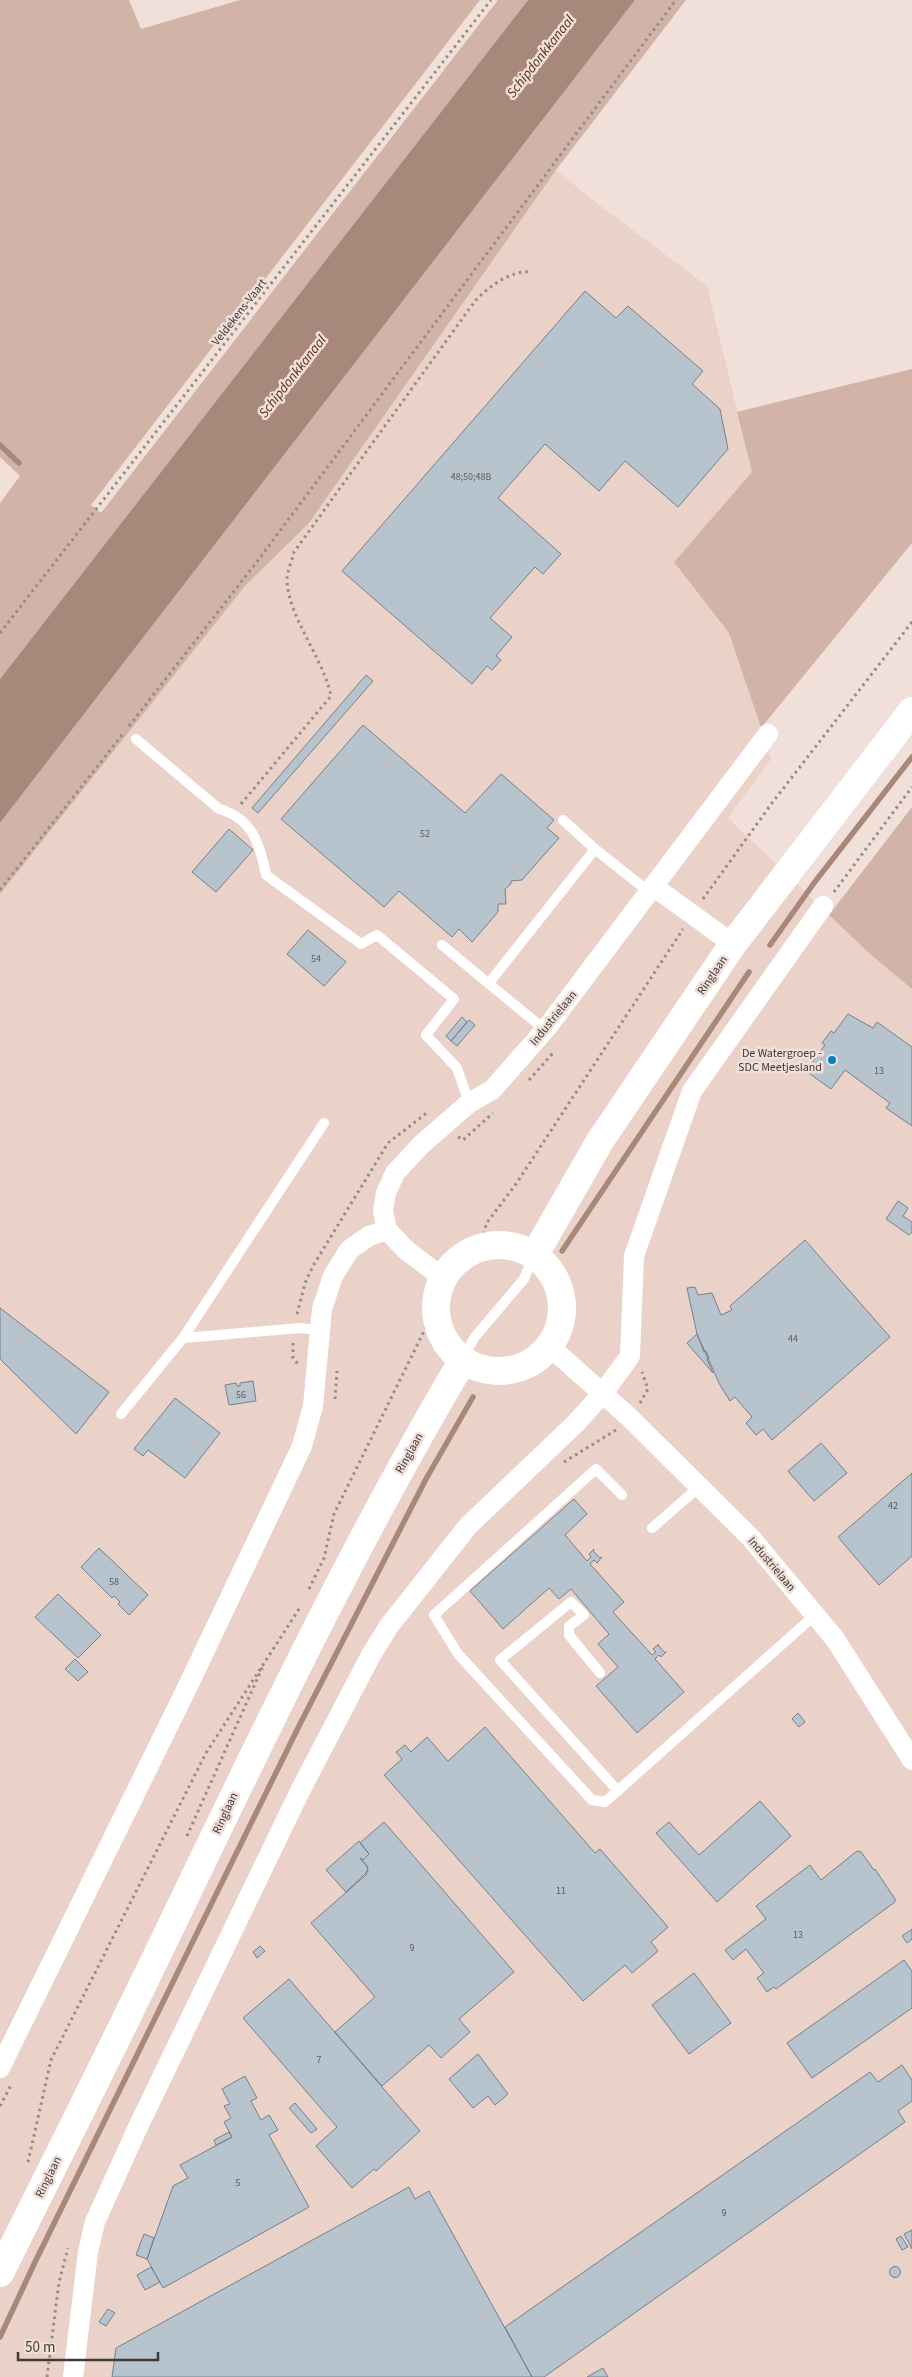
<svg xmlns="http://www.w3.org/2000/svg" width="912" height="2377" viewBox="0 0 912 2377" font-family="'Source Sans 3',sans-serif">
  <rect width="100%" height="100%" fill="#f0e0d9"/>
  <!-- built -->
  <path fill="#ead2c8" d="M556 170 594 201 707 286 752 472 674 562 729 633 771 759 728 818 871 955 912 989V2377H0V894L245 586 309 523Z"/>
  <!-- green -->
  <path fill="#d1b3a7" d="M0 0H129L141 29 240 0H480L91 505 101 513 498 0H528L0 679V503L20 476 0 457Z
    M635 0H686L556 170 309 523 245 586 0 894V823Z
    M912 369V543L761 728 729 633 674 562 752 472 737 412Z
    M912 807V989L871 955 829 915Z"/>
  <!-- water -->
  <path fill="#a8887b" d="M528 0H635L0 823V679Z"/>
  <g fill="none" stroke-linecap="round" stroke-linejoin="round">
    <!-- stream -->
    <path stroke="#a8887b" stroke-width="5.5" d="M0 445 19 463
      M770 945 814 883 912 757
      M562 1251 749 972
      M0 2337 36 2260 299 1726 426 1479 473 1397"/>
  </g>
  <!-- building -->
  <path fill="#b7c3cd" stroke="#75808a" d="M585 291 616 318 628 306 703 371 692 384 720 409 728 449 678 507 625 461 599 491 545 444 498 498 561 554 543 574 535 567 490 618 512 637 496 656 501 660 492 670 487 666 472 684 342 571Z
    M366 675 373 681 258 813 252 808Z
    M363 725 465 813 501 774 554 820 547 828 559 838 522 880 511 881V884L505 889 506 904H498V912L472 942 459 929 452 937 399 891 384 907 281 819Z
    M229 829 253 850 216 892 192 872Z
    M308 930 346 962 324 986 287 954Z
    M848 1014 873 1028 877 1022 912 1047V1126L886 1108 890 1103 845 1070 831 1089 806 1071 825 1045 822 1043 831 1031 834 1033Z
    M462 1017 467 1022 451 1041 446 1036Z
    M469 1020 475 1025 457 1046 451 1041Z
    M898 1201 908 1208 903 1216 912 1222V1232L909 1235 886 1219Z
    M805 1240 890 1337 772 1440 763 1429 756 1435 746 1423 752 1417 735 1397 730 1401 720 1385 697 1334 687 1288 695 1287 698 1295 712 1293 721 1315 732 1310 730 1306Z
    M0 1308 109 1392 76 1434 0 1359Z
    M697 1334 704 1352 706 1351 709 1358 707 1359 713 1373 687 1343Z
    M253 1381 256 1401 229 1405 225 1385 236 1383 237 1386H240V1383Z
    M175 1398 220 1433 185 1478 148 1450 143 1456 134 1449Z
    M821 1443 847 1473 814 1501 788 1471Z
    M912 1473V1556L879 1585 838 1537Z
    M574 1499 587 1514 565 1535 587 1561 591 1557 589 1554 594 1549 593 1551 600 1558 602 1557 597 1563 594 1560 590 1564 624 1602 613 1612 652 1655 656 1652 653 1649 659 1644 658 1645 665 1653 667 1651 661 1657 659 1655 655 1659 684 1692 637 1733 596 1686 618 1667 598 1644 609 1634 571 1589 559 1599 549 1588 503 1629 470 1591Z
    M99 1548 148 1595 129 1615 118 1604 120 1602 114 1596 112 1598 81 1567Z
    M58 1594 101 1635 78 1658 35 1617Z
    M75 1659 88 1672 78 1681 65 1669Z
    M798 1713 805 1722 799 1727 792 1719Z
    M485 1727 595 1853 600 1849 668 1927 651 1942 658 1951 632 1973 625 1965 583 2001 384 1775 402 1759 396 1752 405 1745 411 1752 427 1737 448 1761Z
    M760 1801 791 1836 717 1902 656 1833 669 1822 699 1855Z
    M384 1822 514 1972 459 2019 470 2032 441 2058 429 2045 382 2086 335 2032 375 1997 311 1923 366 1875 368 1868 360 1858 363 1860 369 1854 360 1843Z
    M359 1841 369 1854 363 1860 360 1858 367 1866 368 1871 346 1892 326 1870Z
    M857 1851 861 1852 874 1870 875 1869 895 1899V1902L776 1989 774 1987 767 1992 757 1978 764 1973 746 1949 733 1960 725 1950 766 1919 756 1906 810 1865 821 1880Z
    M912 1929V1939L907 1943 902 1936Z
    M260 1946 265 1951 257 1958 253 1952Z
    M904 1960 912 1971V2008L812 2078 787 2043Z
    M694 1973 731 2023 689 2054 652 2005Z
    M289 1979 420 2131 376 2171 374 2169 352 2188 316 2146 337 2127 243 2018Z
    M478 2054 508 2094 495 2105 488 2096 473 2108 449 2079Z
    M902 2065 912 2080V2101L898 2111 905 2122 544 2377H532L505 2327 870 2072 878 2082Z
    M245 2076 257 2098 251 2101 261 2120 269 2115 278 2130 269 2135 309 2207 163 2288 147 2259 173 2186 188 2178 180 2165 232 2137 224 2122 231 2118 224 2106 230 2104 222 2089Z
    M295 2103 317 2129 311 2133 289 2108Z
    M229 2132 232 2137 216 2145 214 2140Z
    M409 2187 415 2199 429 2191 532 2377H112L116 2348Z
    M912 2230V2249L904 2234Z
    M144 2234 154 2238 147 2259 136 2255Z
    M901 2236 908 2247 902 2250 896 2239Z
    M889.5 2272a5.5 5.5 0 1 1 11 0a5.5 5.5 0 1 1-11 0Z
    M151 2267 160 2282 145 2290 137 2275Z
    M108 2309 115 2313 106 2326 99 2322Z
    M603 2368 608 2377H587Z"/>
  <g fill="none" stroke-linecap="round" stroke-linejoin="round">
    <!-- path -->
    <path stroke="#958a85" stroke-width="3" stroke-dasharray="2.5 4" stroke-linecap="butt" d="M0 633 491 0
      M129 726 256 563 676 0
      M241 804 331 696C323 657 287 616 287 578 288 570 292 560 294 552L475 301C488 287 511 270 530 272
      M0 890 122 735
      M834 892 912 787
      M703 899 772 803 912 622
      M529 1080 553 1053
      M458 1137 463 1140 493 1113
      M482 1247 486 1224 516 1184 683 929
      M297 1314 305 1283 313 1266 388 1143 428 1112
      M293 1343V1358L298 1364
      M335 1399 337 1371
      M640 1403 648 1389 642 1372
      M564 1462 616 1430
      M309 1589 324 1558 334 1514 429 1321
      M187 1836 263 1666
      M0 2106 11 2085
      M28 2162 51 2060 206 1753 301 1606
      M47 2377 59 2282 68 2248"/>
    <!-- lane -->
    <path stroke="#fff" stroke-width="10" d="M136 739 219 809C252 818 260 844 266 875L361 944 377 935 454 999 426 1035 457 1068 469 1103
      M595 849 649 892
      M442 945 545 1030
      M489 983 595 849 563 820
      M183 1338 324 1123
      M463 1359 474 1338 524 1279 533 1257
      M121 1414 183 1338 300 1328 318 1330
      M622 1495 596 1469 434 1615 458 1654 592 1800 605 1802 815 1615
      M652 1528 699 1487
      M600 1673 569 1635V1626L584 1615 571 1602 500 1660 618 1791"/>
    <!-- street -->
    <path stroke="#fff" stroke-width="20" d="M653 886 733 944
      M443 1278 406 1250 387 1230 383 1211 386 1193 395 1173 421 1145 469 1103 492 1090 545 1030 768 734
      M549 1346 629 1417 751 1538 835 1639 912 1760
      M0 2068 186 1690 302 1446 313 1406 322 1309 333 1276 349 1250 369 1236 387 1230
      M73 2377 88 2252 95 2222 138 2127 300 1791 371 1655 389 1626 468 1526 576 1423 603 1393 630 1356 634 1256 692 1091 823 906"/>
    <!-- secondary -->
    <path stroke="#fff" stroke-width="28" d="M436 1308a63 63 0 1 1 126 0a63 63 0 1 1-126 0Z
      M534 1256 600 1141 733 944 912 711
      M0 2273C59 2155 118 2037 175 1918 266 1729 356 1540 463 1360"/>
  </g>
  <!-- markers -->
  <circle fill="#0183ca" stroke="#f0e0d9" stroke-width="2" cx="832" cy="1060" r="5"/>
  <g text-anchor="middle" stroke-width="5" stroke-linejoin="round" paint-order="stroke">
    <!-- number labels -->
    <g font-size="10" fill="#5e5c5c">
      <text x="471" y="480">48;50;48B</text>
      <text x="425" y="837">52</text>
      <text x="316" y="962">54</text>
      <text x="879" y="1074">13</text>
      <text x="793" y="1342">44</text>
      <text x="241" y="1398">56</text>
      <text x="893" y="1509">42</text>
      <text x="114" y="1585">58</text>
      <text x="561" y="1894">11</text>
      <text x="798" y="1938">13</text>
      <text x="412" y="1951">9</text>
      <text x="319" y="2063">7</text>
      <text x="238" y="2186">5</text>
      <text x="724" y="2216">9</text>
    </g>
    <!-- street labels -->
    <g font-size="12" fill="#403a37" stroke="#f0e0d9">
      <text transform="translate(239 312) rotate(-52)" y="4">Veldekens-Vaart</text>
      <text transform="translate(712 975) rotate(-56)" y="4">Ringlaan</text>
      <text transform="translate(553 1018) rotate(-51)" y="4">Industrielaan</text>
      <text transform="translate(409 1453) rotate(-61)" y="4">Ringlaan</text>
      <text transform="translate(772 1564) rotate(50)" y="4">Industrielaan</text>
      <text transform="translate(225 1813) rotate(-65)" y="4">Ringlaan</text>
      <text transform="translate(48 2177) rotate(-64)" y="4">Ringlaan</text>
    </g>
    <!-- poi labels -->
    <g font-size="12" fill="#403a37" stroke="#f0e0d9" text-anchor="end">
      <text x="822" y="1057">De Watergroep -<tspan x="822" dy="14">SDC Meetjesland</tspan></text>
    </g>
    <!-- water labels -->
    <g font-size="14" font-style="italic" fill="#5e301c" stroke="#f0e0d9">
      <text transform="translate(540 56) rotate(-52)" y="5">Schipdonkkanaal</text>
      <text transform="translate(292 376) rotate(-52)" y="5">Schipdonkkanaal</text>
    </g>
  </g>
  <!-- scale -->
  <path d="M18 2352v8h140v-8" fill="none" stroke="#403a37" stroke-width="2.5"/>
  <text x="25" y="2352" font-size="15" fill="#403a37" stroke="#f0e0d9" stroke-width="4" paint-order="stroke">50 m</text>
</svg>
